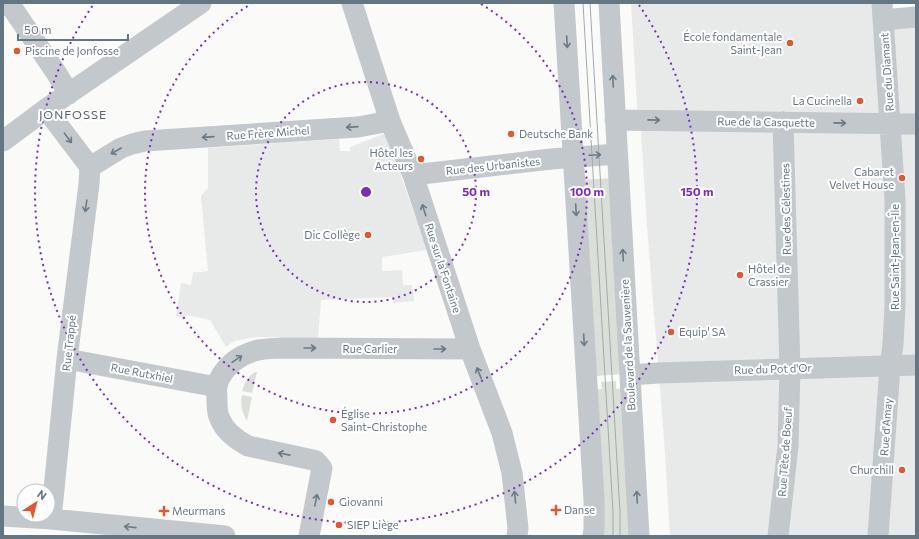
<svg xmlns="http://www.w3.org/2000/svg" width="919" height="539" viewBox="0 0 919 539" font-family="Commissioner,sans-serif">
  <rect width="100%" height="100%" fill="#fafaf8"/>
  <!-- built -->
  <path fill="#e8e9e9" d="M631 3H875L916 21V536H670L664 439 647 226 641 132 637 106Z
    M386 133 427 250 382 257V271L402 270 403 285H412L414 301 393 303V297L321 300 318 338 256 337 234 341 226 347 210 320 186 315 185 319 176 316 181 283 191 285 193 272H201L208 271 201 196 208 188V148L339 139 340 151H350V147Z"/>
  <!-- grass -->
  <path fill="#dadfd7" d="M616 178 622 374 596 376 577 180Z
    M255 372H257L252 393 242 391C245 383 247 377 255 372Z
    M616 381V389L629 388 638 536H596L589 390 602 389 601 382Z
    M242 395 252 397 247 421C242 412 240 405 242 395Z"/>
  <g fill="none" stroke-linecap="round" stroke-linejoin="round">
    <!-- minor -->
    <path stroke="#c3c8cc" stroke-width="21" d="M5 3 13 9 57 74 69 94
      M352 3 390 121 413 175 470 349 502 433 512 473 518 528 517 536
      M564 3 594 500V529L593 536
      M609 3 639 536
      M883 20 916 17
      M46 109 90 167
      M615 120 916 124
      M3 141 46 109 201 3
      M90 167 121 148 132 144 145 141 358 127 390 121
      M413 175 551 159 617 154
      M67 359 217 387
      M630 375 658 373 916 365
      M3 516 51 519 225 536
      M51 519 67 359 89 184 90 167
      M309 536 322 468 316 461 313 460 248 446C237 440 225 432 220 419 217 414 217 407 217 401 217 396 216 391 217 386 220 373 231 362 242 356 257 348 267 349 283 348L470 349
      M778 536 788 446 790 369 783 122
      M878 536 890 367 893 344 895 306V200L882 3"/>
    <!-- tram -->
    <path stroke="#a2aab0" stroke-width="1" d="M583 3 613 512V536
      M590 3 620 512V536"/>
  </g>
  <!-- one-way arrows -->
  <defs><path id="oneway-shaft" d="M-6 0H5M1.5-3L5.5 0L1.5 3" fill="none" stroke-width="1.6" stroke-linecap="round" stroke-linejoin="round"/></defs>
  <g stroke="#6a7a87">
    <use href="#oneway-shaft" transform="translate(567 42) rotate(87)"/>
    <use href="#oneway-shaft" transform="translate(613 81) rotate(-93)"/>
    <use href="#oneway-shaft" transform="translate(654 120) rotate(1)"/>
    <use href="#oneway-shaft" transform="translate(840 123) rotate(1)"/>
    <use href="#oneway-shaft" transform="translate(352 127) rotate(176)"/>
    <use href="#oneway-shaft" transform="translate(208 137) rotate(176)"/>
    <use href="#oneway-shaft" transform="translate(68 138) rotate(53)"/>
    <use href="#oneway-shaft" transform="translate(116 151) rotate(150)"/>
    <use href="#oneway-shaft" transform="translate(595 155) rotate(-3)"/>
    <use href="#oneway-shaft" transform="translate(86 206) rotate(98)"/>
    <use href="#oneway-shaft" transform="translate(424 210) rotate(-108)"/>
    <use href="#oneway-shaft" transform="translate(576 210) rotate(87)"/>
    <use href="#oneway-shaft" transform="translate(623 255) rotate(-93)"/>
    <use href="#oneway-shaft" transform="translate(584 340) rotate(87)"/>
    <use href="#oneway-shaft" transform="translate(310 348)"/>
    <use href="#oneway-shaft" transform="translate(440 349)"/>
    <use href="#oneway-shaft" transform="translate(237 359) rotate(-34)"/>
    <use href="#oneway-shaft" transform="translate(479 373) rotate(-112)"/>
    <use href="#oneway-shaft" transform="translate(284 454) rotate(-169)"/>
    <use href="#oneway-shaft" transform="translate(515 497) rotate(-96)"/>
    <use href="#oneway-shaft" transform="translate(637 497) rotate(-93)"/>
    <use href="#oneway-shaft" transform="translate(316 500) rotate(-79)"/>
    <use href="#oneway-shaft" transform="translate(130 527) rotate(-174)"/>
  </g>
  <!-- distance rings -->
  <g fill="none" stroke="#7b2cbf" stroke-width="2" stroke-dasharray="2 4">
    <circle cx="366" cy="192" r="110"/>
    <path d="M481 4A221 221 0 1 1 251 4"/>
    <path d="M639 5A331 331 0 1 1 93 5"/>
  </g>
  <!-- markers -->
  <g fill="#e4572e" stroke="#fff" stroke-width="1.5">
    <circle cx="790" cy="43" r="4"/>
    <circle cx="17" cy="51" r="4"/>
    <circle cx="860" cy="101" r="4"/>
    <circle cx="511" cy="134" r="4"/>
    <circle cx="421" cy="159" r="4"/>
    <circle cx="902" cy="178" r="4"/>
    <circle cx="368" cy="235" r="4"/>
    <circle cx="740" cy="275" r="4"/>
    <circle cx="671" cy="332" r="4"/>
    <circle cx="333" cy="420" r="4"/>
    <circle cx="902" cy="470" r="4"/>
    <circle cx="331" cy="502" r="4"/>
    <path d="M554 504h4v4h4v4h-4v4h-4v-4h-4v-4h4z"/>
    <path d="M162 505h4v4h4v4h-4v4h-4v-4h-4v-4h4z"/>
    <circle cx="339" cy="525" r="4"/>
  </g>
  <g text-anchor="middle" stroke-width="4" stroke-linejoin="round" paint-order="stroke">
    <!-- poi labels -->
    <g font-size="11" fill="#657683" stroke="#fff" text-anchor="start">
      <text x="782" y="41" text-anchor="end">École fondamentale<tspan x="782" dy="13">Saint-Jean</tspan></text>
      <text x="25" y="55">Piscine de Jonfosse</text>
      <text x="852" y="105" text-anchor="end">La Cucinella</text>
      <text x="519" y="138">Deutsche Bank</text>
      <text x="413" y="157" text-anchor="end">Hôtel les<tspan x="413" dy="13">Acteurs</tspan></text>
      <text x="894" y="176" text-anchor="end">Cabaret<tspan x="894" dy="13">Velvet House</tspan></text>
      <text x="360" y="239" text-anchor="end">Dic Collège</text>
      <text x="748" y="273">Hôtel de<tspan x="748" dy="13">Crassier</tspan></text>
      <text x="679" y="336">Equip' SA</text>
      <text x="341" y="418">Église<tspan x="341" dy="13">Saint-Christophe</tspan></text>
      <text x="894" y="474" text-anchor="end">Churchill</text>
      <text x="339" y="506">Giovanni</text>
      <text x="564" y="514">Danse</text>
      <text x="172" y="515">Meurmans</text>
      <text x="347" y="529">SIEP Liège</text>
    </g>
    <!-- street labels -->
    <g font-size="11" fill="#657683" stroke="#fff">
      <text transform="translate(887 72) rotate(-94)" y="4">Rue du Diamant</text>
      <text transform="translate(766 122) rotate(1)" y="4">Rue de la Casquette</text>
      <text transform="translate(268 133) rotate(-4)" y="4">Rue Frère Michel</text>
      <text transform="translate(493 166) rotate(-6)" y="4">Rue des Urbanistes</text>
      <text transform="translate(786 209) rotate(-91)" y="4">Rue des Célestines</text>
      <text transform="translate(895 257) rotate(-90)" y="4">Rue Saint-Jean-en-Île</text>
      <text transform="translate(443 268) rotate(72)" y="4">Rue sur la Fontaine</text>
      <text transform="translate(69 343) rotate(-84)" y="4">Rue Trappé</text>
      <text transform="translate(628 345) rotate(-93)" y="4">Boulevard de la Sauvenière</text>
      <text x="370" y="353">Rue Carlier</text>
      <text transform="translate(773 369) rotate(-2)" y="4">Rue du Pot d'Or</text>
      <text transform="translate(142 373) rotate(11)" y="4">Rue Rutxhiel</text>
      <text transform="translate(886 427) rotate(-86)" y="4">Rue d'Amay</text>
      <text transform="translate(785 452) rotate(-86)" y="4">Rue Tête de Boeuf</text>
    </g>
    <!-- neighbourhood labels -->
    <g font-size="12" letter-spacing="1" fill="#57646e" stroke="#fff">
      <text x="73" y="119">JONFOSSE</text>
    </g>
  </g>
  <circle cx="366" cy="192" r="6" fill="#7b2cbf" stroke="#fff" stroke-width="2"/>
  <g font-size="12" text-anchor="middle" font-weight="bold" fill="#7b2cbf" stroke="#fff" stroke-width="4" stroke-linejoin="round" paint-order="stroke">
    <text x="476" y="196">50 m</text>
    <text x="587" y="196">100 m</text>
    <text x="697" y="196">150 m</text>
  </g>
  <!-- border -->
  <rect width="919" height="539" fill="none" stroke="#657683" stroke-width="8"/>
  <!-- north arrow -->
  <g transform="translate(36 503) rotate(36)"><circle r="19" fill="#ffffff" stroke="#c1c8cd"/>
  <path d="M0-3L7 15L0 10L-7 15Z" fill="#e4572e"/>
  <text y="-6" font-size="11" font-weight="bold" text-anchor="middle" fill="#657683">N</text>
  </g>
  <!-- scale -->
  <path d="M18 34v6h110v-6" fill="none" stroke="#657683" stroke-width="2"/>
  <text x="24" y="34" font-size="12" fill="#657683" stroke="#ffffff" stroke-width="3" paint-order="stroke">50 m</text>
</svg>
